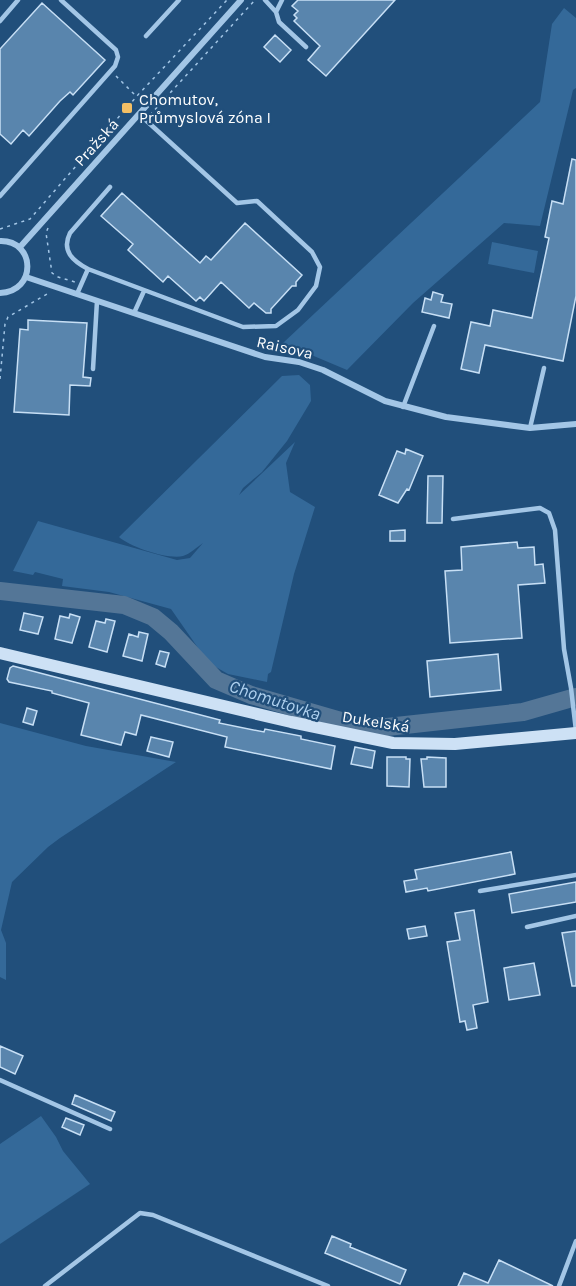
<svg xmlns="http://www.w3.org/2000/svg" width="576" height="1286" viewBox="0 0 576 1286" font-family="Karla,sans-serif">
  <rect width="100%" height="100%" fill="#214f7b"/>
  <!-- green -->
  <path fill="#346999" d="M564 8 576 18V88L573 90 540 226 504 223 413 303 347 370 283 343 540 102 552 24Z
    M492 242 538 251 534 273 488 264Z
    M299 375 310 385 311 401 287 441 262 472 243 488 239 495 295 442 286 463 290 492 315 507 294 574 271 672 268 674 267 682 228 674 214 666 205 658 171 609 109 592 62 586 63 579 35 572 33 575 13 571 38 521 177 560 190 558 203 543C197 547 190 554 183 556 169 560 130 547 119 537L282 376Z
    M0 723 86 746 176 762 60 838 48 847 12 882 1 930 6 943V980L0 977Z
    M41 1116 56 1137 63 1151 90 1184 0 1244V1144Z"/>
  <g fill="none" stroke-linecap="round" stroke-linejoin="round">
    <!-- river -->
    <path stroke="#547697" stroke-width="18" d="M0 591 124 605 153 617 171 632 216 680 251 695 358 726 387 727 523 712 576 697"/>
  </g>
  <!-- building -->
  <path fill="#5985ad" stroke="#c7dff5" stroke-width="1.5" d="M298 0H395L326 76 308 60 320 46 294 21 297 18 294 15 298 11 292 6Z
    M42 3 105 60 73 95 70 92 60 101 29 136 23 130 11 144 0 134V49Z
    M275 35 291 50 280 62 264 47Z
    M572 159 576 160V296L563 361 485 345 479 373 461 369 471 322 490 326 493 310 532 318 549 238 545 237 552 201 563 204Z
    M122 193 200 263 206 256 211 260 245 223 302 275 296 282V286H292L271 309V313H266L254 303 249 308 221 282 204 301 200 297 196 301 168 276 163 282 128 250 133 244 101 216Z
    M433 292 443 295 441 302 452 304 449 318 422 312 425 298 431 300Z
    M28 320 87 323 83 377 91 378 90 386 70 385 69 415 14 412 20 329 28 330Z
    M406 449 423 456 409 490 407 489 398 503 379 495 397 451 405 454Z
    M428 476H443L442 523H427Z
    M405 530V541H390V531Z
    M517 542 518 548 534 547 535 565 543 564 545 583 518 585 522 638 450 643 445 571 462 570 461 547Z
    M24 613 43 617 38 634 20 630Z
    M70 614 80 617 72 643 55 639 60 616 69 618Z
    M106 619 115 621 107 652 89 647 96 621 105 623Z
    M139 632 148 634 142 661 123 656 129 634 138 637Z
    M160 651 169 653 165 667 156 664Z
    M498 654 501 690 430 697 427 661Z
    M13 666 220 720 219 723 264 732 265 729 301 736V739L335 746 331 769 225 747 227 737 141 715 136 735 125 732 121 745 81 735 89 703 52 693V691L9 682 7 679 10 668Z
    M27 708 37 711 33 725 23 722Z
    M151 737 173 742 169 757 147 751Z
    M355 747 375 751 372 768 351 764Z
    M387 757H406V759H410L409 787 387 786Z
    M427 757 446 758V787H424L421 759H427Z
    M511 852 515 874 428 891 427 888 406 892 404 881 417 879 415 870Z
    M576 882V902L512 913 509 894Z
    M474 910 488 1002 473 1005 477 1028 467 1030 465 1021 460 1022 447 942 460 940 455 913Z
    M425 926 427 936 409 939 407 929Z
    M576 931V986H572L562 933Z
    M534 963 540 995 509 1000 504 968Z
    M0 1046 23 1056 15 1074 0 1067Z
    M75 1095 115 1112 111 1121 72 1104Z
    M66 1118 84 1125 80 1135 62 1127Z
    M332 1236 351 1244 350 1247 406 1270 400 1284 325 1253Z
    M499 1260 553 1286H458L464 1273 488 1283Z"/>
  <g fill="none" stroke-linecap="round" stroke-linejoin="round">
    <!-- path -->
    <path stroke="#a3c6e6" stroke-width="1.5" stroke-dasharray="3 4.5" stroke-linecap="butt" d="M116 76 136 96
      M150 115 255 0
      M48 228 46 233 52 273 58 277 75 282
      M0 229 30 219 137 96 227 0
      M0 379 5 324 8 317 47 294"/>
    <!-- lane -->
    <path stroke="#a3c6e6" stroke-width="4.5" d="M265 0 276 12
      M282 0 276 12 279 22 306 47
      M0 21 18 0
      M146 36 179 0
      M0 196 115 66 118 57 116 50 61 0
      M88 269C73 261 61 251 70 233L110 187
      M77 294 88 269 243 327 276 326 298 310 316 286 320 267 312 252 257 201 237 203 139 114
      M134 313 144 291
      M93 369 97 301
      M403 407 434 326
      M530 428 544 368
      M453 519 540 508 549 513 555 530 564 649 571 688 576 731
      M480 891 576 875
      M527 927 576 916
      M0 1080 110 1129
      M45 1286 140 1213 153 1215 328 1286
      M559 1286 576 1241"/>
    <!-- street -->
    <path stroke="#a3c6e6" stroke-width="6" d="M0 241C36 240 37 292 0 293
      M20 247 241 0
      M26 277 265 357 299 362 323 370 385 401 446 417 530 428 576 424"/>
    <!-- secondary -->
    <path stroke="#cde1f5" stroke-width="12" d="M0 653 291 722 393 743 455 744 576 733"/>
  </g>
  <!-- markers -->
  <rect fill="#f3bf65" stroke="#214f7b" stroke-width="2" x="121" y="102" width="12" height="12" rx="3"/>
  <g text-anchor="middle" stroke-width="4.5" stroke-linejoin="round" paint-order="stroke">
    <!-- poi labels -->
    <g font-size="16" fill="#fff" stroke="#214f7b" text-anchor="start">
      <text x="139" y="105">Chomutov,<tspan x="139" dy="18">Průmyslová zóna I</tspan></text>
    </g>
    <!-- street labels -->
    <g font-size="16" fill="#fff" stroke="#214f7b">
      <text transform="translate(96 142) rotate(-48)" y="6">Pražská</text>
      <text transform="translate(285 347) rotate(13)" y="6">Raisova</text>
      <text transform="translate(376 721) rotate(9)" y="6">Dukelská</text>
    </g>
    <!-- water labels -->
    <g font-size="18" font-style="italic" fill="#aed0ee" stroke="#214f7b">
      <text transform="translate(275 700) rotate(18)" y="6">Chomutovka</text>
    </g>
  </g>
</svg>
